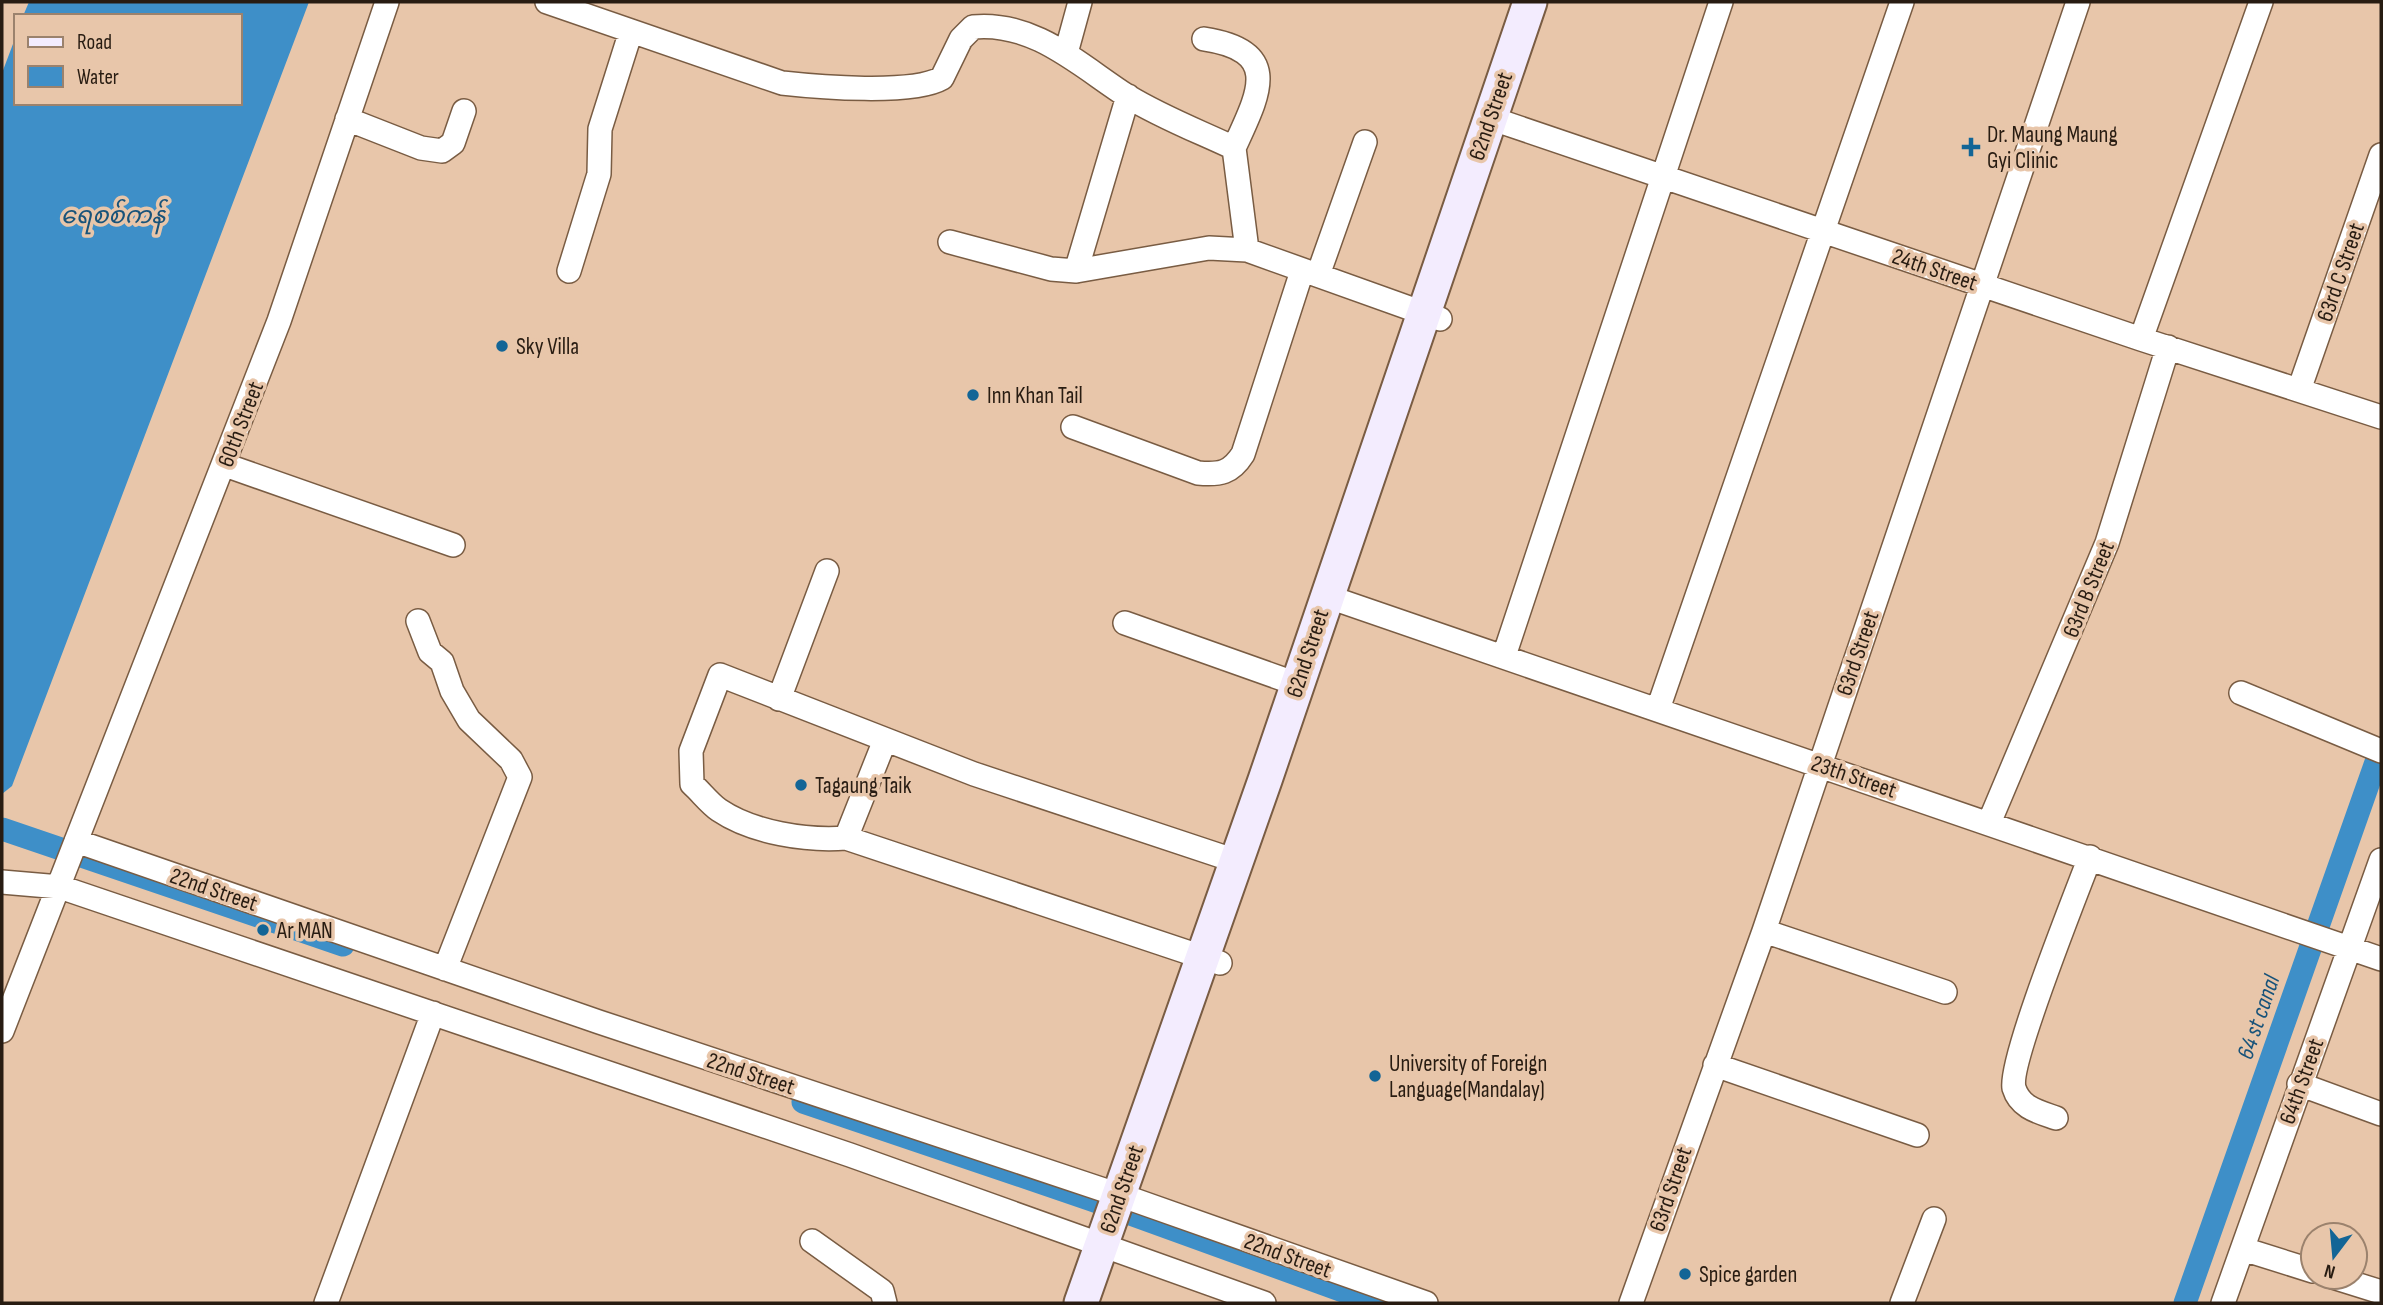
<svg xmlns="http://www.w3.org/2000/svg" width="2383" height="1305" viewBox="0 0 2383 1305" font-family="'Sofia Sans Condensed','Noto Sans Myanmar',sans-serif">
  <rect width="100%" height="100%" fill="#e8c6aa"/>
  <!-- water -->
  <path fill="#3e8fc8" d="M29 2H309L12 786 2 794V73L16 36V103H240V16H23Z"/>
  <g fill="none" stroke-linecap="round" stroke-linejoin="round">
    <!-- canal -->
    <path stroke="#3e8fc8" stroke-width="23" d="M2 829 343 945
      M803 1102 1092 1200 1376 1303
      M2185 1303 2381 748"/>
    <defs>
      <path id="street" d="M547 2 782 83C818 87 913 95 942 78L961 39 973 27C1034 21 1079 65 1127 96 1161 117 1198 131 1234 148L1247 250
        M1204 39C1284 51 1258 95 1234 148
        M1066 53 1080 2
        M1490 118 2141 339 2381 417
        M347 119 421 148 442 151 453 143 464 111
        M950 242 1051 269 1076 271 1209 248 1247 250 1440 319
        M569 271 599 174 600 129 631 31
        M1076 271 1128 96
        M1318 275 1365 142
        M2141 339 2261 2
        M2299 390 2381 155
        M1073 427 1198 473C1220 475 1231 473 1243 454L1302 271
        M225 465 453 545
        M1326 596 2381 959
        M418 621 430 652 442 662 452 691 469 720 511 760 520 777 445 969
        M1125 623 1297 684
        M1504 656 1721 2
        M2241 693 2381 751
        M779 699 827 571
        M1658 709 1902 2
        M1989 823 2107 543 2168 347
        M846 838 885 740
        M76 841 599 1022 1137 1201 1426 1303
        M2 882 60 887 850 1155 1264 1303
        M1764 931 1945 992
        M1220 963 846 838C807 841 753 833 719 810 709 803 701 792 692 784L691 751 720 675 974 774 1236 861
        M2 1031 279 321 387 2
        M1715 1065 1917 1135
        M2299 1084 2381 1114
        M2056 1118C2039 1112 2020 1108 2014 1088 2008 1063 2077 892 2090 857
        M812 1241 882 1291 885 1303
        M2243 1249 2313 1271
        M2333 1277 2381 1292
        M326 1303 433 1013
        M1631 1303 1764 931 2078 2
        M1902 1303 1934 1219
        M2223 1303 2381 860"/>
      <path id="secondary" d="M1081 1303 1265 780 1530 2"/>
    </defs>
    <!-- street casing -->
    <use href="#street" stroke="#795c43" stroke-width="26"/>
    <!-- secondary casing -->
    <use href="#secondary" stroke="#795c43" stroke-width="37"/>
    <!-- street -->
    <use href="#street" stroke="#fff" stroke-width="23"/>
    <!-- secondary -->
    <use href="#secondary" stroke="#f3ecfe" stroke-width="33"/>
  </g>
  <!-- markers -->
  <g fill="#136596" stroke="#e8c6aa" stroke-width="2.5">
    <path d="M1967.5 136.5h7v7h7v7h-7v7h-7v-7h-7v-7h7z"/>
    <circle cx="502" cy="346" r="7"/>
    <circle cx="973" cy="395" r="7"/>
    <circle cx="801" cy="785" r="7"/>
    <circle cx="263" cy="930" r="7"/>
    <circle cx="1375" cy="1076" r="7"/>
    <circle cx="1685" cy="1274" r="7"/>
  </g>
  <g text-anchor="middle" stroke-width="7" stroke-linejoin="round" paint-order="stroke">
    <!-- street labels -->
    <g font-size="23" fill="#281c12" stroke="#e8c6aa">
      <text transform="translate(1490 116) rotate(-71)" y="8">62nd Street</text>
      <text transform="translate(1935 269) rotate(19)" y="8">24th Street</text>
      <text transform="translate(2340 272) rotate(-71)" y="8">63rd C Street</text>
      <text transform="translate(240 424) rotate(-69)" y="8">60th Street</text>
      <text transform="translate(2088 589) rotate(-68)" y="8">63rd B Street</text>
      <text transform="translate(1307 653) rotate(-72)" y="8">62nd Street</text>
      <text transform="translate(1857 653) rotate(-71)" y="8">63rd Street</text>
      <text transform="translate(1854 776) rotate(19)" y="8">23th Street</text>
      <text transform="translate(214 889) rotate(19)" y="8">22nd Street</text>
      <text transform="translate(751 1073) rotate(18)" y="8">22nd Street</text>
      <text transform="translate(2301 1081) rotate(-70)" y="8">64th Street</text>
      <text transform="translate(1121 1189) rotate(-71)" y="8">62nd Street</text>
      <text transform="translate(1670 1189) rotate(-71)" y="8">63rd Street</text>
      <text transform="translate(1288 1255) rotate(20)" y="8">22nd Street</text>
    </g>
    <!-- poi labels -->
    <g font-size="23" fill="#281c12" stroke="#e8c6aa" text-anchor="start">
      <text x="1987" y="142">Dr. Maung Maung<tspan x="1987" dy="26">Gyi Clinic</tspan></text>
      <text x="516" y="354">Sky Villa</text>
      <text x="987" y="403">Inn Khan Tail</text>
      <text x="815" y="793">Tagaung Taik</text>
      <text x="277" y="938">Ar MAN</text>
      <text x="1389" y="1071">University of Foreign<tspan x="1389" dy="26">Language(Mandalay)</tspan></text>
      <text x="1699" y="1282">Spice garden</text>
    </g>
    <!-- water labels -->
    <g font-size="24" font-style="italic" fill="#18537a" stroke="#e8c6aa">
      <text x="113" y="223">ရေစစ်ကန်</text>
      <text transform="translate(2258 1017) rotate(-71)" y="8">64 st canal</text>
    </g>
  </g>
  <!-- border -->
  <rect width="2383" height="1305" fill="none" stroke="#281c12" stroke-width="7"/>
  <!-- legend -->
  <rect x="14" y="14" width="228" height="91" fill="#e8c6aa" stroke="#9b826d" stroke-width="2"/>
  <rect x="28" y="37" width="35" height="10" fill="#f3ecfe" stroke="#9b826d" stroke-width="2"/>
  <text x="77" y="49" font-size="21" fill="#281c12">Road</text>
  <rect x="28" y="66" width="35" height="21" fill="#3e8fc8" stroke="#9b826d" stroke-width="2"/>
  <text x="77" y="84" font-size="21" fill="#281c12">Water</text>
  <!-- north arrow -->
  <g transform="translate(2334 1256) rotate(196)"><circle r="33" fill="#e8c6aa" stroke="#9b826d" stroke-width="2"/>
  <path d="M0-5L12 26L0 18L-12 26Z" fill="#136596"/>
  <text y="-10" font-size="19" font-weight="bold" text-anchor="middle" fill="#281c12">N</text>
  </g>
</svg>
